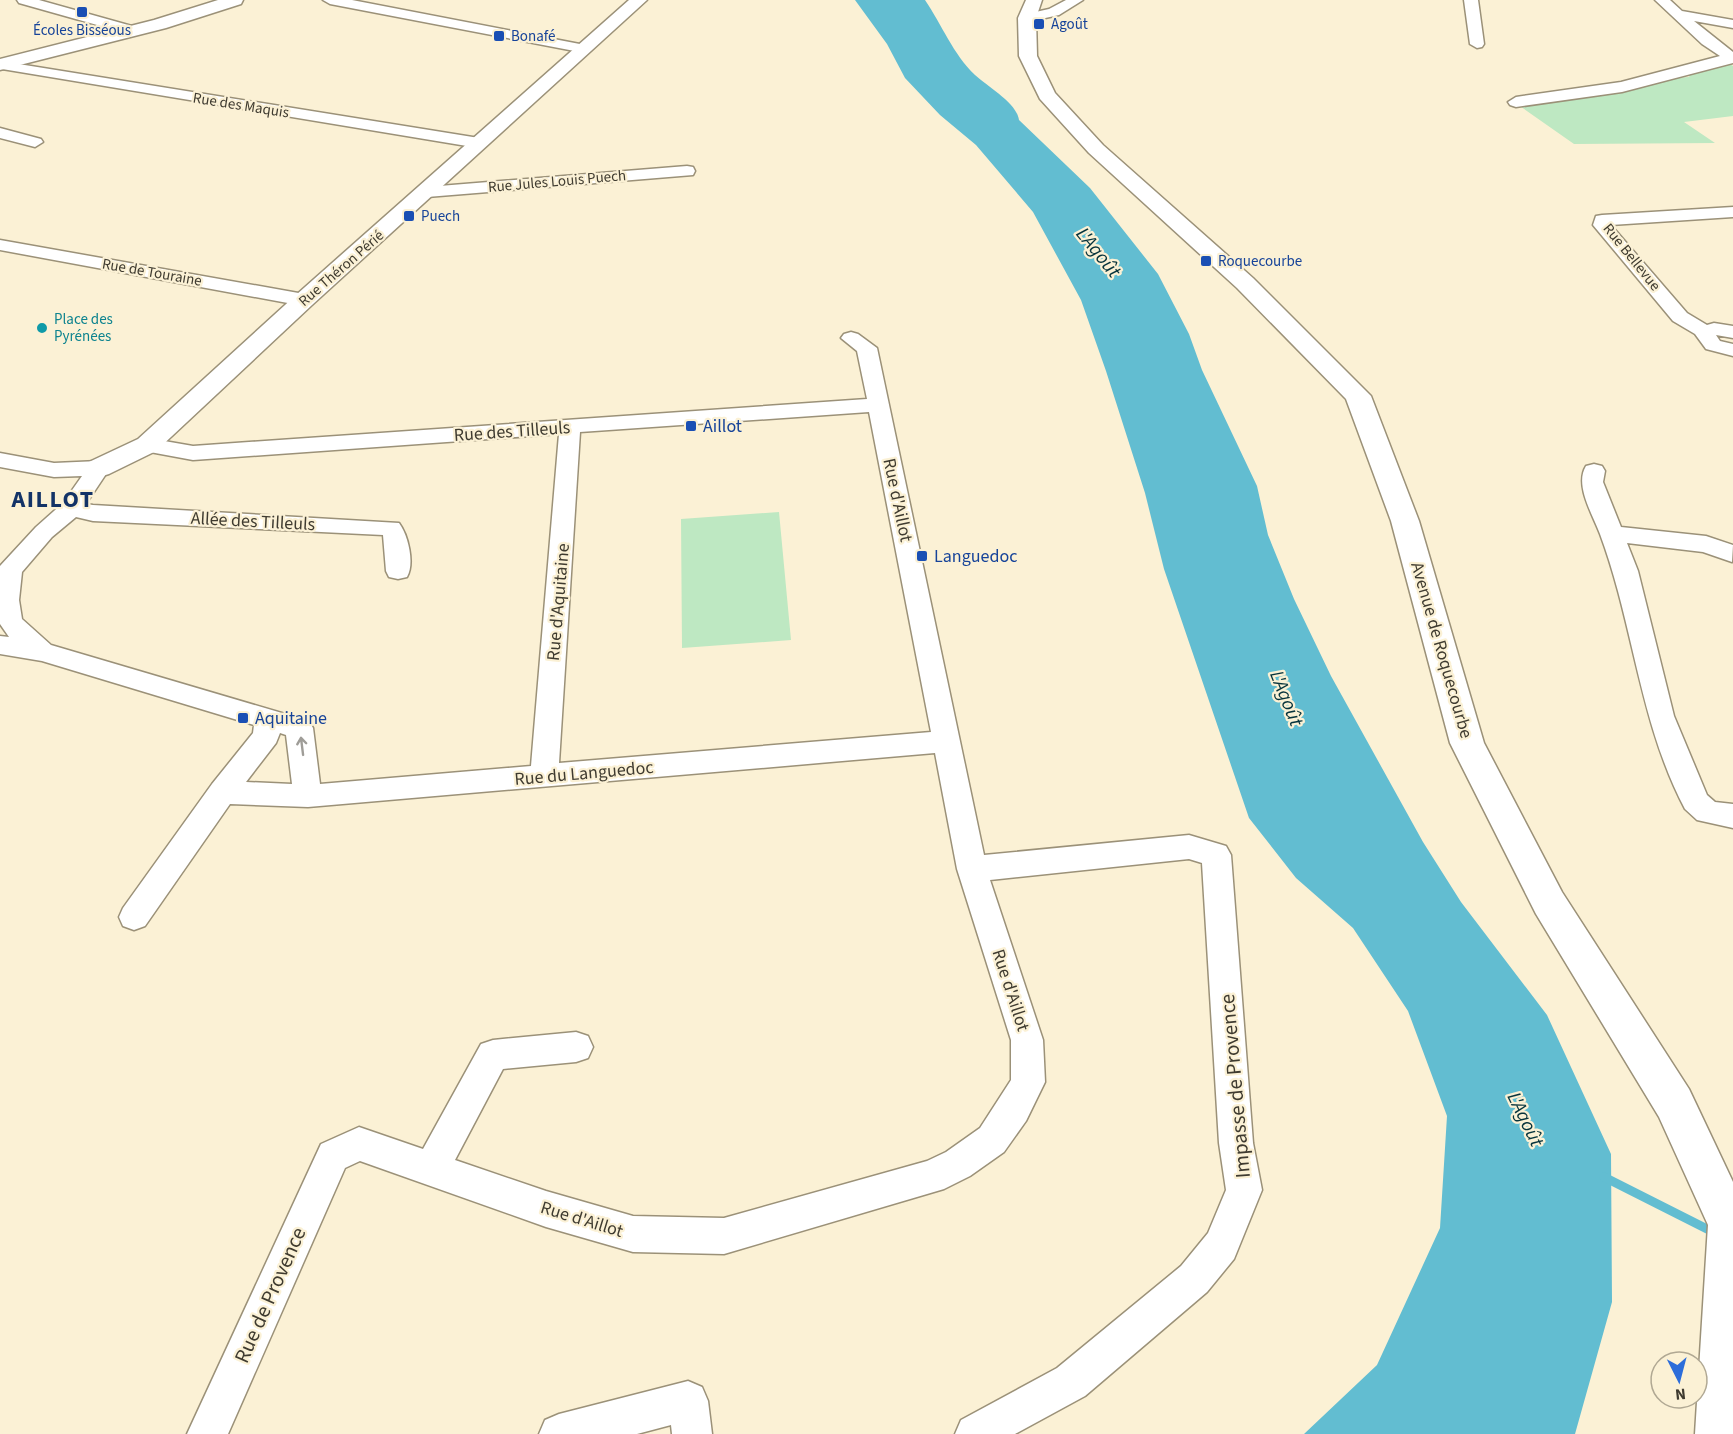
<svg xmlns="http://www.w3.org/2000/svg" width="1733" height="1434" viewBox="0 0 1733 1434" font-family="'Source Sans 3',sans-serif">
  <rect width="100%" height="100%" fill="#fbf1d5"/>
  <!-- green -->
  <path fill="#bee8c2" d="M1730 64 1733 66V116L1684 122 1715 143 1574 144 1517 104 1626 88 1634 90 1673 78 1689 77 1690 75Z
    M779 512 791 640 682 648 681 519Z"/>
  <!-- water -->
  <path fill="#62bdd1" d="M855 0H925C942 25 953 54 975 75 988 87 1017 103 1019 120L1090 188 1158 274 1189 334 1202 370 1257 486 1268 535 1294 599 1331 676 1423 842 1461 902 1547 1015 1611 1154 1612 1302 1575 1434H1304L1377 1365 1440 1228 1447 1116 1408 1011 1353 928 1296 878 1249 818 1164 569 1145 493 1106 371 1081 300 1033 212 976 145 940 115 905 78 887 44Z"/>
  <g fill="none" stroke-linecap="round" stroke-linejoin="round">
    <!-- stream -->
    <path stroke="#62bdd1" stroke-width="9" d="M1604 1177 1715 1233"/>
    <defs>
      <path id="minor" d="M17 0H39L139 28 141 31 134 35 129 34 19 3Z
        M323 0H352L585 45 592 49 585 53 330 4Z
        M1066 0H1083L1059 15 1027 22 1020 18 1022 15 1049 9Z
        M1464 0H1478L1484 44 1482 47 1477 48 1470 44Z
        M1655 0H1670L1682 11 1733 20V28L1694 21 1733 52V63L1622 92 1516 107 1510 105 1508 102 1516 97 1621 82 1720 56 1702 44Z
        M0 61 479 138 487 143 479 148 2 69H0Z
        M0 128 41 139 43 142 35 147 0 138Z
        M687 166 693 167 695 171 693 175 427 197 421 196 418 192 421 188 427 187Z
        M1733 207V217L1611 225 1687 313 1707 325 1714 323 1733 326V338L1716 335 1720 341 1733 344V356L1706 349 1695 334 1673 321 1593 225 1596 216 1602 215Z
        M0 240 304 294 311 296 314 300 311 304 304 306 0 250Z
        M851 332 858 334 877 348 984 855 1189 835 1226 846 1231 855 1253 1143 1262 1190 1234 1259 1207 1292 1085 1396 1015 1434H955L961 1420 1057 1368 1181 1266 1208 1233 1226 1190 1219 1143 1202 863 1189 859 990 880 1043 1040 1045 1082 1026 1121 1004 1152 970 1176 944 1189 724 1254 633 1252 546 1227 360 1161 345 1168 228 1434H187L321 1144 359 1127 423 1149 481 1044 493 1040 576 1032 588 1036 593 1047 588 1058 576 1062 503 1069 455 1160 546 1191 633 1216 724 1218 927 1161 946 1152 980 1128 1011 1080V1040L957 869 935 753 308 807 230 804 145 926 134 930 123 926 119 917 123 908 212 784 253 733 254 725 42 661 0 654V636L9 637 0 624V566L36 527 63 503 82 476 54 477 0 467V453L54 463 99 461 107 463 110 468 86 504 93 505 399 523C408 535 415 563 407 577L398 579 389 577 386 571 383 535 93 521 76 517 52 537 22 572 19 600 22 619 51 645 309 721 313 728 320 784 531 766 559 434 193 460 139 450 136 445 139 440 147 438 193 446 867 399 857 351 841 338 844 334ZM869 412 931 732 559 763 580 432ZM280 733 286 735 292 784 246 782 276 743Z
        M1594 464 1602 466 1605 471 1603 482 1621 527 1706 536 1733 545 1732 562 1703 552 1627 543 1638 571 1674 716 1707 795 1715 802 1733 804V828L1697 820 1685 809C1639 722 1634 625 1600 534 1593 515 1574 485 1586 466Z
        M688 1381 702 1387 708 1401 712 1434H672L671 1425 637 1434H539L545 1420 559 1414Z"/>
      <path id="tertiary" d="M218 0H243L241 4 166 28 0 70V59L154 20Z
        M629 0H647L312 305 156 451 109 474 99 477 89 474 85 468 89 462 138 439 296 295Z"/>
      <path id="secondary" d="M1026 0H1042L1036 18 1037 56 1055 93 1103 145 1253 278 1371 396 1419 521 1484 743 1562 892 1689 1089 1733 1182V1434H1695L1708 1225 1659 1117 1536 914 1450 743 1391 521 1346 399 1237 288 1089 153 1040 99 1019 56 1018 18Z"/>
    </defs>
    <!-- minor casing -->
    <use href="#minor" stroke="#9b9178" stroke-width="3"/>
    <!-- tertiary casing -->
    <use href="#tertiary" stroke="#9b9178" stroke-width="3"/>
    <!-- secondary casing -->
    <use href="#secondary" stroke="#9b9178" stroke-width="3"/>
    <!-- minor -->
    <use href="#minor" fill="#fff" fill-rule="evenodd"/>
    <!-- tertiary -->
    <use href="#tertiary" fill="#fff" fill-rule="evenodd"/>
    <!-- secondary -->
    <use href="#secondary" fill="#fff" fill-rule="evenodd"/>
  </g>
  <!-- one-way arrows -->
  <defs><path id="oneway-shaft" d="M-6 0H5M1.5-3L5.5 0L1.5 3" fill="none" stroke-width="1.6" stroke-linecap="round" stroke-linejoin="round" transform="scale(1.5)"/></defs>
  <use stroke="#9f9d98" href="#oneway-shaft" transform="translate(302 746) rotate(-97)"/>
  <!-- markers -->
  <g fill="#1a4fb4" stroke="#fbf1d5" stroke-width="2">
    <rect x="76" y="6" width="12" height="12" rx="3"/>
    <rect x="1033" y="18" width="12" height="12" rx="3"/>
    <rect x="493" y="30" width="12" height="12" rx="3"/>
    <rect x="403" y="210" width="12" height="12" rx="3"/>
    <rect x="1200" y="255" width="12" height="12" rx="3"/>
    <rect x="685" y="420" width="12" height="12" rx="3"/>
    <rect x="916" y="550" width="12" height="12" rx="3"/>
    <rect x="237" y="712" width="12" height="12" rx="3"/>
  </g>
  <circle fill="#0f9aa8" stroke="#fbf1d5" stroke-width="2" cx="42" cy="328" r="6"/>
  <g text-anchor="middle" stroke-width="4.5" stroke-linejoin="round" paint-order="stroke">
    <!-- far-transit labels -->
    <g font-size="15" fill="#164399" stroke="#fbf1d5" text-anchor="start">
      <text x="1051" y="29">Agoût</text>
      <text x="82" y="35" text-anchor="middle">Écoles Bisséous</text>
      <text x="511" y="41">Bonafé</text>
      <text x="421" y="221">Puech</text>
      <text x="1218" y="266">Roquecourbe</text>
    </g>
    <!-- far-street labels -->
    <g font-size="15" fill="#3f3b30" stroke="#fbf1d5">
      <text transform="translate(241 105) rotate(9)" y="5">Rue des Maquis</text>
      <text transform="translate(557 181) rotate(-5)" y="5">Rue Jules Louis Puech</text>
      <text transform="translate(1632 257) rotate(51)" y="5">Rue Bellevue</text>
      <text transform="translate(341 268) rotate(-41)" y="5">Rue Théron Périé</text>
      <text transform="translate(152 272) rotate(10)" y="5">Rue de Touraine</text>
    </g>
    <!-- far-culture labels -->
    <g font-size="15" fill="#0d838f" stroke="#fbf1d5" text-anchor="start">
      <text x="54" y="324">Place des<tspan x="54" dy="17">Pyrénées</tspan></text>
    </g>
    <!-- transit labels -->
    <g font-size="18" fill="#164399" stroke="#fbf1d5" text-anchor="start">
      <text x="703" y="432">Aillot</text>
      <text x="934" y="562">Languedoc</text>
      <text x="255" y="724">Aquitaine</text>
    </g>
    <!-- street labels -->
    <g font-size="18" fill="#3f3b30" stroke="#fbf1d5">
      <text transform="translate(512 431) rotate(-4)" y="6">Rue des Tilleuls</text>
      <text transform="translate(898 500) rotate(78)" y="6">Rue d'Aillot</text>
      <text transform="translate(253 521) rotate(3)" y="6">Allée des Tilleuls</text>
      <text transform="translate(558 602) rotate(-85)" y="6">Rue d'Aquitaine</text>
      <text transform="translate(1442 650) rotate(74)" y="6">Avenue de Roquecourbe</text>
      <text transform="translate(584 773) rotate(-5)" y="6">Rue du Languedoc</text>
      <text transform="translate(1011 990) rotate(72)" y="6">Rue d'Aillot</text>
      <text transform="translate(582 1219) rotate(17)" y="6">Rue d'Aillot</text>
    </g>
    <!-- water labels -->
    <g font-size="20" font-style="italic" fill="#06333c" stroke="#fbf1d5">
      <text transform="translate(1099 252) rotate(51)" y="7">L'Agoût</text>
      <text transform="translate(1287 698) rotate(68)" y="7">L'Agoût</text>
      <text transform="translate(1526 1119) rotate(64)" y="7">L'Agoût</text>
    </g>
    <!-- near-street labels -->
    <g font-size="21" fill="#3f3b30" stroke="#fbf1d5">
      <text transform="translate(1235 1086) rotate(-95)" y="7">Impasse de Provence</text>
      <text transform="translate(270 1295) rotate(-66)" y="7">Rue de Provence</text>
    </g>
    <!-- district labels -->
    <g font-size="24" font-weight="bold" letter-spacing="1.5" fill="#133367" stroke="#fbf1d5">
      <text x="53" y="507">AILLOT</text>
    </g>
  </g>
  <!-- north arrow -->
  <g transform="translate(1679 1380) rotate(174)"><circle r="28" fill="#fbf1d5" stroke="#b0a893" stroke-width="1.5"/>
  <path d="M0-4.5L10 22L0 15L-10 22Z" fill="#2c6dda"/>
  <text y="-9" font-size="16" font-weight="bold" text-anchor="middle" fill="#3f3b30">N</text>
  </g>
</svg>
